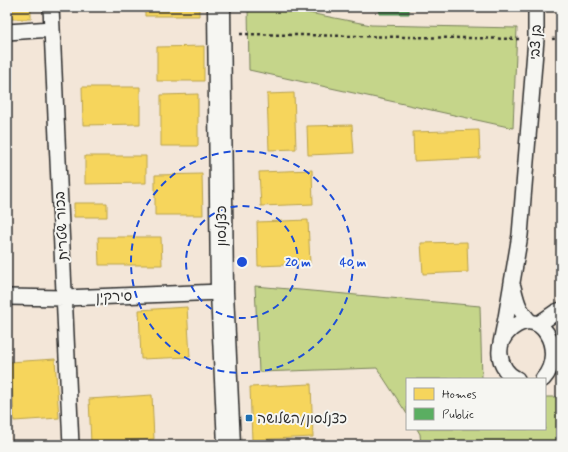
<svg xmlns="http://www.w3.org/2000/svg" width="568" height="452" viewBox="0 0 568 452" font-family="Mynerve,'Playpen Sans Hebrew',sans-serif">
  <rect width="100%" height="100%" fill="#f3e6d8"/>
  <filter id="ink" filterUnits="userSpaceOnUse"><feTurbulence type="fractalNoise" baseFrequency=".025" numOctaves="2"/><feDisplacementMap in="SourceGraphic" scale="8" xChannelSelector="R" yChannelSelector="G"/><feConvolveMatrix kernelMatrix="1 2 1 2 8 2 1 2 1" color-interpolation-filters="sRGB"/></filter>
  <g filter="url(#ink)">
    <!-- green -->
    <path fill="#c5d58a" stroke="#78805a" d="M248 7H278L371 25 517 28 513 128 249 70Z
      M255 286 480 306 482 379H407V414L377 368 259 372Z
      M545 397H561V445H421L420 434 417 429H545Z"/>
    <!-- homes -->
    <path fill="#f6d55c" stroke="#b9a24d" d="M7 7H31V19H7Z
      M145 7H199V16H145Z
      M204 46V81H157V47Z
      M82 87H140V124L83 125Z
      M294 93 296 149 269 150 267 94Z
      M198 94V146H161V95Z
      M352 125 354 153 308 155 307 126Z
      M479 130 480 158 414 161 413 132Z
      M85 156H146V183L85 184Z
      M312 170 313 204 261 206 259 172Z
      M202 174 203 215H155V175Z
      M74 203H107V217H74Z
      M308 220 310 264 258 266 257 222Z
      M98 237H161L162 265H99Z
      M467 242 468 272 423 274 421 243Z
      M187 307 190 357 141 359 139 310Z
      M7 320 10 362 55 359 59 418 14 421 12 382H7Z
      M311 384 313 437 252 440 250 387Z
      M152 395 154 439 91 443 89 399Z
      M202 443V445H165Z"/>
    <!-- public -->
    <path fill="#5aae61" stroke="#4c8751" d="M379 7H409V14H379Z"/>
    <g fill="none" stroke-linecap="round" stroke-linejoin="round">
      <defs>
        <path id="street" d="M51 7 71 445
          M7 32 52 29
          M513 287C517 303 518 309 530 322
          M7 297 64 298 222 292
          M540 323 556 312 561 310
          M501 343 506 318 520 235 536 39V7
          M517 379C507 375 501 365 500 355 499 347 502 338 508 332 539 300 568 351 543 379"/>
        <path id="secondary" d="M219 7 222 292 229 445"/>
      </defs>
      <!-- street casing -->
      <use href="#street" stroke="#2b2b2b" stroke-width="18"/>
      <!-- secondary casing -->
      <use href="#secondary" stroke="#2b2b2b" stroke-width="25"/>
      <!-- path -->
      <path stroke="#2b2b2b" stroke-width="2.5" stroke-dasharray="3 3" stroke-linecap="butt" d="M240 34 521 39
        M552 39 561 38"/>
      <!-- street -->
      <use href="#street" stroke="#f6f6f2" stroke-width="15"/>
      <!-- secondary -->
      <use href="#secondary" stroke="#f6f6f2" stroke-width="22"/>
    </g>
  </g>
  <!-- distance rings -->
  <g fill="none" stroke="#1d4ed8" stroke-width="2" stroke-dasharray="7 5">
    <circle cx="242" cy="262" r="56"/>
    <circle cx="242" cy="262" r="111"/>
  </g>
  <!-- markers -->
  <rect fill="#1f6fb2" stroke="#f6f6f2" stroke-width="1.5" x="245" y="414" width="8" height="8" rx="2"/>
  <g text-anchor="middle" stroke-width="4" stroke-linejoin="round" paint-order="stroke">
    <!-- street labels -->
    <g font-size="14" fill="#2b2b2b" stroke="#f6f6f2">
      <text transform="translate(535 42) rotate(-87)" y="5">בן צבי</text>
      <text transform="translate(61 226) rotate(-93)" y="5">בכור שטרית</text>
      <text transform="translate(221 226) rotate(-90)" y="5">כצנלסון</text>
      <text transform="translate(114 296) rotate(-2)" y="5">סירקין</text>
    </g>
    <!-- poi labels -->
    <g font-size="14" fill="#2b2b2b" stroke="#f6f6f2" text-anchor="start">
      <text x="257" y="423">כצנלסון/השלושה</text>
    </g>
  </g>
  <circle cx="242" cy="262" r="6" fill="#1d4ed8" stroke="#f6f6f2" stroke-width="2"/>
  <g font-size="12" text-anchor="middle" font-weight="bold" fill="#1d4ed8" stroke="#f6f6f2" stroke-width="4" stroke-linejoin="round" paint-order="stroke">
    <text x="298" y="266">20 m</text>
    <text x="353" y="266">40 m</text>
  </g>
  <!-- margin -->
  <rect width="568" height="452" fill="none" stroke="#f6f6f2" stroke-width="24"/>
  <rect x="12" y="12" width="544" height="428" fill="none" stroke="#2b2b2b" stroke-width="1.5" filter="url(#ink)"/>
  <!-- legend -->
  <rect x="406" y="378" width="140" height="52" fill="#f6f6f2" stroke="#a5a5a2"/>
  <rect x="414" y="388" width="20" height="12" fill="#f6d55c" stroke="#a5a5a2"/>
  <text x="442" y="398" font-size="12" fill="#2b2b2b">Homes</text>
  <rect x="414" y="408" width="20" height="12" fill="#5aae61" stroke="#a5a5a2"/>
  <text x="442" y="418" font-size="12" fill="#2b2b2b">Public</text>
</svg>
